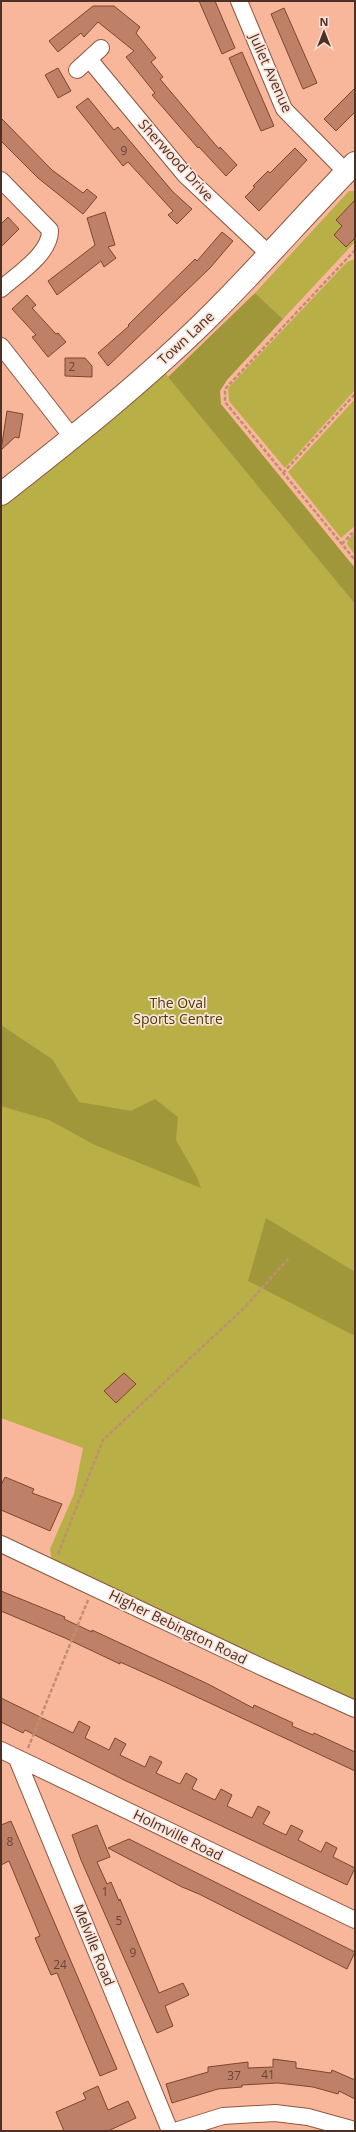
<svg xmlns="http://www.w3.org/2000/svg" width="356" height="2132" viewBox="0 0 356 2132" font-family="'Open Sans',sans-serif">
  <rect width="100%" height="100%" fill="#f8b79b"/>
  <!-- green -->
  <path fill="#b8af47" d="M349 191H355V242L283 319 255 293Z
    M355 259V390L285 468 229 401 228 388 347 262Z
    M158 364 355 604V1709L53 1568 50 1549 74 1494 83 1448 1 1418V494Z
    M355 399V526L341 538 288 472Z
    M355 532V555L347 544 348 540Z"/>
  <!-- forest -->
  <path fill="#9f973a" d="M255 293 283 319 227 380 220 391 221 404 355 568V604L168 377Z
    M1 1025 52 1059 79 1102 131 1111 155 1099 178 1117 176 1140 197 1177 201 1188 95 1145 49 1120 1 1106Z
    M266 1218 355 1272V1336L248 1281Z"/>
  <!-- building -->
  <path fill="#be8167" stroke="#7e462e" d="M199 1H215L235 48 222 54Z
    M93 6H114L140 27 136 33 156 58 151 62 163 77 160 79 219 149 220 147 237 165 226 176 199 147 198 148 152 95 155 93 126 57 134 51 98 22 84 37 81 33 58 52 49 41Z
    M284 8 317 83 303 89 271 14Z
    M242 52 274 126 261 131 229 58Z
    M58 68 71 91 58 98 45 75Z
    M355 88V112L336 131 324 119Z
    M88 98 114 130 118 127 173 192 192 209 177 224 168 215 173 211 128 162 123 166 76 107Z
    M1 118 52 170 83 193 87 189 97 197 83 214 38 178 1 141Z
    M295 148 307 160 259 211 245 197 255 187 253 186 268 171 270 173Z
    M355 200V238L346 247 334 235 342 226 336 220Z
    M105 212 115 245 108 247 116 258 104 267 101 261 57 295 48 281 95 245 87 218Z
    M8 217 19 229 1 247V224Z
    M222 232 233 241 210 268 108 366 98 353 129 326 128 325 195 259 197 261Z
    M27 295 36 305 32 308 56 334 58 333 66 342 48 357 32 337 36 335 12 309Z
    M65 358H85L92 366V377L65 376Z
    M7 411 23 414 19 438 15 437 1 450Z
    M124 1373 136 1384 116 1403 104 1391Z
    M5 1477 34 1489 32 1493 62 1504 50 1531 1 1510V1485Z
    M1 1591 65 1617 64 1619 92 1632V1630L208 1684 253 1708 254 1705 293 1723 292 1726 313 1735 314 1733 355 1752V1771L167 1683 120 1662V1664L65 1638 1 1611Z
    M1 1698 73 1733 79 1721 90 1727 85 1738 109 1750 115 1738 126 1744 120 1755 145 1767 150 1756 162 1762 156 1773 180 1784 186 1773 197 1779 192 1789 215 1800 221 1789 232 1795 227 1806 252 1818 258 1806 270 1812 263 1824 286 1835 291 1825 303 1831 298 1840 321 1852 326 1842 337 1848 333 1857 355 1868 347 1885 124 1780 25 1730 23 1733 1 1722Z
    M11 1821 117 2069 100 2076 57 1973 51 1975 35 1938 40 1936 9 1861 1 1865V1825Z
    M97 1825 110 1857 97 1862 107 1884 111 1882 119 1901 120 1899 159 1993 183 1983 189 1995 165 2006 173 2026 157 2033 81 1860 72 1835Z
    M129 1839 355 1952 347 1969 199 1894 182 1887 108 1848Z
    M273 2059 296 2062V2068L331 2073 332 2070 355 2080V2099L339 2091 338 2094 313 2087 278 2083 242 2085V2087L218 2089 172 2103 166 2084 208 2072V2067L248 2062V2068L273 2067Z
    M98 2086 108 2110 128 2101 136 2118 108 2131H64L56 2112 86 2099 83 2093Z"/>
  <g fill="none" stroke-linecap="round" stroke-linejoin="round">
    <defs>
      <path id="minor" d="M239 1 284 109 346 172
        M89 59 185 175 269 254
        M77 70 101 48
        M1 180 50 230C51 253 18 274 1 289
        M1 346 72 437
        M1 1544 266 1669 355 1709
        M1 1750 355 1920
        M17 1759 170 2131
        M175 2131 223 2116 275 2113 308 2117 355 2130"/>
      <path id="secondary" d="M1 494C74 437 148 378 213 313 262 264 307 212 355 163"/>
    </defs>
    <!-- minor casing -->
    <use href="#minor" stroke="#8f563d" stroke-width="18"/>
    <!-- secondary casing -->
    <use href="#secondary" stroke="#8f563d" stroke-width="24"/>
    <!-- path -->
    <path stroke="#c28d77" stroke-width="2.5" stroke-dasharray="4 2" stroke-linecap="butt" d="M355 250 225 389V402L355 560
      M283 473 355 394
      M342 544 355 530
      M58 1554 103 1440 246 1306 289 1258
      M28 1748 88 1600"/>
    <!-- minor -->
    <use href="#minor" stroke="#fff" stroke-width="16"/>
    <!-- secondary -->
    <use href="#secondary" stroke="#fff" stroke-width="22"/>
  </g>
  <g text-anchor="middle" stroke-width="3.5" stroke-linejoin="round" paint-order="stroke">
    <!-- number labels -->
    <g font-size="12" fill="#684536">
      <text x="124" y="155">9</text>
      <text x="72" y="371">2</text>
      <text x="10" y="1846">8</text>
      <text x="105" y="1896">1</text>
      <text x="119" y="1925">5</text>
      <text x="133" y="1957">9</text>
      <text x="60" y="1969">24</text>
      <text x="268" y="2079">41</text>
      <text x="234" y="2080">37</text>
    </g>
    <!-- street labels -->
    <g font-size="14" fill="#4b3126" stroke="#fde2d7">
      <text transform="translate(271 73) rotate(66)" y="5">Juliet Avenue</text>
      <text transform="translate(176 160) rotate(48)" y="5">Sherwood Drive</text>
      <text transform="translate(186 338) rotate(-43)" y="5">Town Lane</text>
      <text transform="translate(178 1627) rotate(26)" y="5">Higher Bebington Road</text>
      <text transform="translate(178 1835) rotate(26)" y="5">Holmville Road</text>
      <text transform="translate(94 1945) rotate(68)" y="5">Melville Road</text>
    </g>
    <!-- park labels -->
    <g font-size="14" fill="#44400c" stroke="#fde2d7">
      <text x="178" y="1008">The Oval<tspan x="178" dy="16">Sports Centre</tspan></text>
    </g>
  </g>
  <!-- border -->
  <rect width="356" height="2132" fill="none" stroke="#4b3126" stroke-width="4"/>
  <!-- north arrow -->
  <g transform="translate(324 32)" stroke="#fde2d7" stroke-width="3" paint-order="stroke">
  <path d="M0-3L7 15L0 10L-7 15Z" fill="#4b3126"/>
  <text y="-6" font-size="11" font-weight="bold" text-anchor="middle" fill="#4b3126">N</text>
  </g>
</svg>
